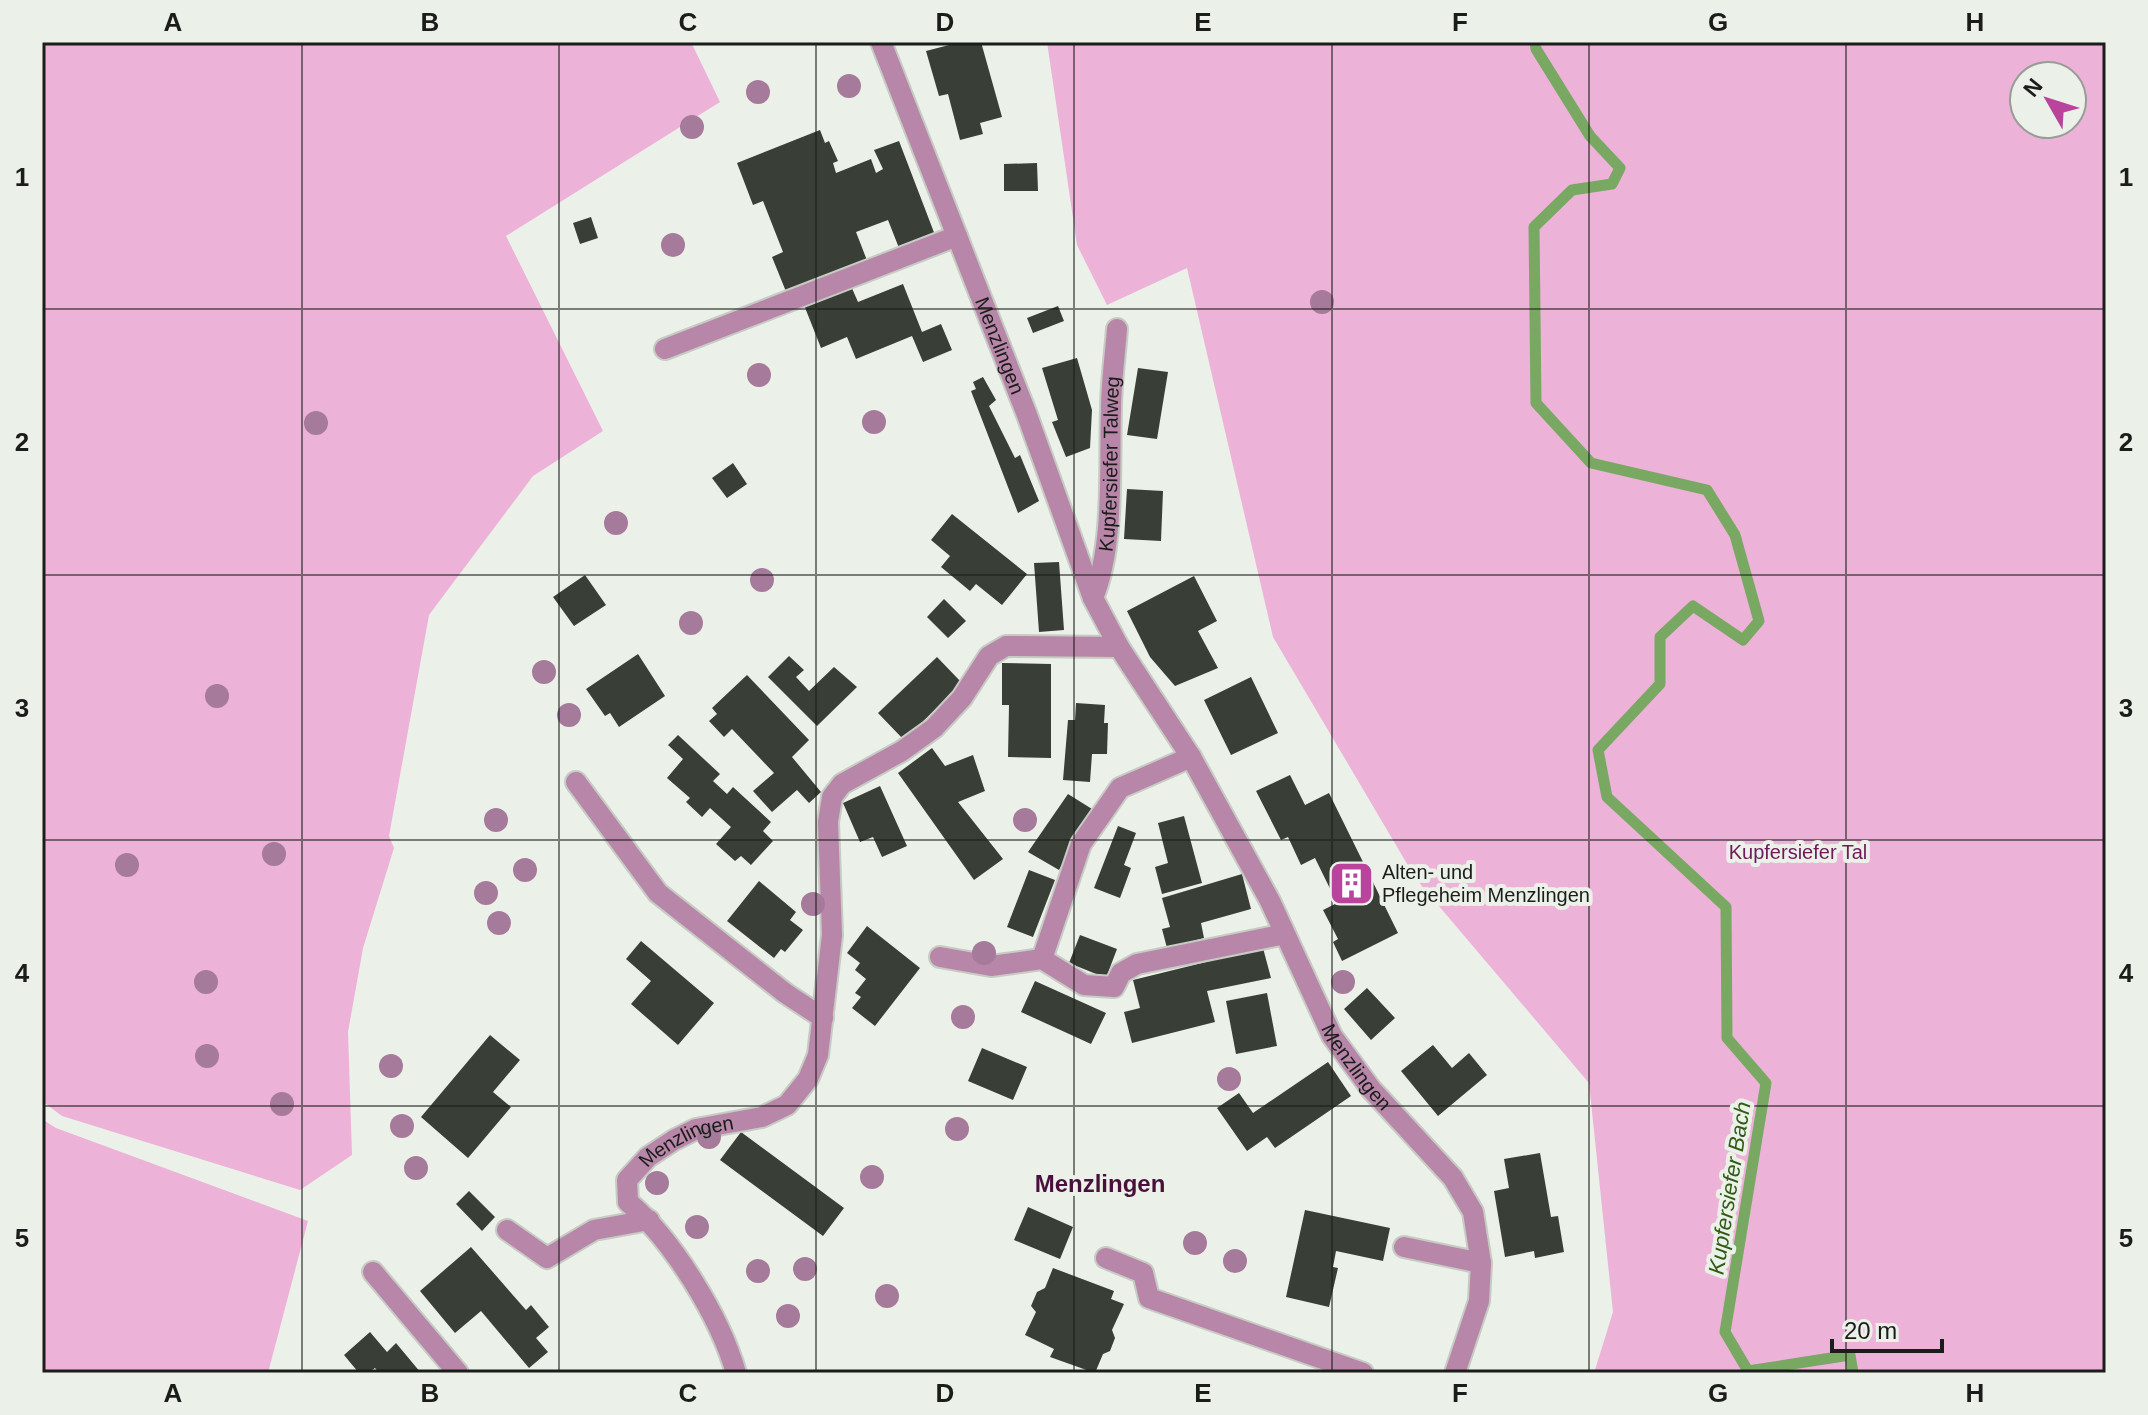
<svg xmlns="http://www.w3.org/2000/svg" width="2148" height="1415" viewBox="0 0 2148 1415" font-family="Helvetica,sans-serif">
  <rect width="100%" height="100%" fill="#ebf1e8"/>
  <!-- green -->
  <path fill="#ecb2d8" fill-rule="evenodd" d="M42 42H691L720 102 506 236 603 431 533 476 429 615 389 836 394 848 363 948 348 1032 352 1155 300 1190 62 1116 42 1101Z
    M1047 42H2106V1373H1594L1613 1312 1589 1083 1416 879 1273 637 1187 268 1107 305 1077 245ZM2072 76V124H2024V76Z
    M42 1119 56 1128 308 1221 268 1373H42Z"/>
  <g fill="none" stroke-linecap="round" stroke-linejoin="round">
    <!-- stream -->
    <path stroke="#79a863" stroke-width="11" d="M1535 42 1536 49 1590 136 1620 168 1612 184 1572 190 1534 227 1536 403 1591 463 1707 490 1735 535 1759 621 1743 640 1693 606 1660 637V684L1598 750 1607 797 1726 907 1727 1038 1766 1083 1725 1332 1748 1371 1850 1355 1853 1373"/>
  </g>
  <!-- building -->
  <path fill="#393e37" d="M948 42H981L1002 117 980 123 983 134 960 140 948 94 939 96 926 51 949 45Z
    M820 130 825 143 829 141 838 161 833 163 836 173 871 159 876 173 883 169 874 150 899 141 935 235 899 248 888 220 856 232 868 263 787 294 772 257 783 252 763 201 753 205 737 163Z
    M1037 163 1038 191H1004V164Z
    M591 217 598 238 580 244 573 223Z
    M903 284 922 332 941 324 952 350 923 362 912 336 856 359 847 337 821 348 804 305 851 286 858 302Z
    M1058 306 1064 321 1033 333 1027 318Z
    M1077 358 1092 410 1090 448 1066 457 1052 422 1058 420 1042 368Z
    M1138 368 1168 372 1157 439 1127 435Z
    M983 377 996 400 989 406 1015 458 1020 455 1039 501 1018 513 971 391 976 389 973 382Z
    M733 463 747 484 727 498 712 478Z
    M1127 489 1163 491 1161 541 1124 539Z
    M952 514 1027 574 1002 605 976 584 970 591 941 567 950 556 931 540Z
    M1059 562 1064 630 1039 632 1034 563Z
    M585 575 606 605 574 626 553 597Z
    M1194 576 1217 621 1198 631 1218 668 1175 686 1150 657 1127 611Z
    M944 599 966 621 948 638 927 617Z
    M638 654 665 696 619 727 610 713 605 716 586 689Z
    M789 656 804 670 796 677 809 691 834 667 857 687 817 726 768 677Z
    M937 657 962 683 904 740 878 713Z
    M1002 663 1051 664V758L1008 757 1009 705H1002Z
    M747 675 809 740 792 757 821 792 809 803 797 790 772 812 753 791 774 773 732 729 724 737 709 721 717 714 712 708Z
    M1251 677 1278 733 1231 755 1204 700Z
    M1076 703 1105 705 1104 723H1108L1107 754H1092L1090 782 1063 780 1068 720H1075Z
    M678 735 720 774 713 781 727 794 733 787 771 822 763 831 773 841 751 865 741 856 735 861 716 844 731 827 710 808 702 817 686 802 690 798 667 778 683 759 668 745Z
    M932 748 945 766 973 755 985 791 958 802 1003 859 974 880 898 773Z
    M1290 775 1305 805 1329 793 1398 933 1342 961 1333 942 1338 939 1323 910 1337 903 1315 858 1301 865 1288 837 1281 840 1256 791Z
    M880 786 907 846 882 857 873 837 860 842 843 803Z
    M1068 794 1092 809 1059 870 1028 852Z
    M1184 816 1202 883 1162 894 1155 867 1168 863 1158 823Z
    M1118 826 1136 833 1124 865 1131 868 1120 898 1094 888Z
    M1029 870 1055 880 1033 937 1007 927Z
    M1242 874 1251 909 1201 923 1204 938 1167 948 1162 929 1170 927 1162 898Z
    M759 881 796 912 790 920 803 930 785 952 781 949 774 958 727 921Z
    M867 926 920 968 875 1026 852 1008 861 997 855 993 866 979 855 970 860 963 847 953Z
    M1080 935 1117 949 1106 978 1069 963Z
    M641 941 714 1003 678 1045 631 1004 651 981 626 959Z
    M1263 948 1271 978 1207 991 1215 1022 1132 1043 1124 1012 1140 1008 1133 980Z
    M1035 981 1106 1013 1091 1044 1021 1012Z
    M1367 988 1395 1018 1371 1040 1344 1009Z
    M1267 993 1277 1046 1236 1054 1226 1001Z
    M490 1035 520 1060 493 1092 511 1107 468 1158 421 1117Z
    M1433 1045 1452 1068 1469 1053 1487 1075 1438 1116 1401 1071Z
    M982 1048 1027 1067 1013 1100 968 1081Z
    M1328 1062 1351 1096 1275 1148 1267 1137 1247 1151 1217 1108 1239 1093 1253 1113Z
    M741 1132 844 1208 823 1236 720 1160Z
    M1540 1153 1551 1217 1558 1216 1564 1252 1535 1258 1534 1251 1505 1257 1494 1191 1509 1188 1504 1159Z
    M469 1191 495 1217 482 1231 456 1204Z
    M1028 1207 1073 1227 1060 1259 1014 1240Z
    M1305 1210 1390 1228 1383 1261 1336 1251 1333 1267 1338 1268 1329 1307 1286 1297Z
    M471 1247 526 1310 531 1305 549 1327 536 1338 548 1352 529 1368 481 1311 455 1333 420 1291Z
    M1053 1268 1114 1291 1111 1299 1124 1304 1112 1330 1115 1338 1110 1351 1103 1354 1095 1373 1050 1357 1054 1349 1025 1335 1036 1312 1031 1306 1037 1292 1045 1288Z
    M370 1332 387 1352 396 1343 421 1373H379L375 1368 368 1373H359L344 1355Z"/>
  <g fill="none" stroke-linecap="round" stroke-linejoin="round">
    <defs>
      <g id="minor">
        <path id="s1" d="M881 42 1027 415 1093 598 1119 647 1191 757 1270 901 1332 1036 1371 1089 1453 1178 1473 1212 1481 1263 1479 1301 1455 1373"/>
        <path d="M665 349 957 236"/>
        <path id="s2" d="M1093 598C1115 544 1109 468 1111 409 1111 383 1115 356 1117 329"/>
        <path d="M576 782 658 893 785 993 823 1018"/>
        <path d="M940 957 991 966 1042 959 1084 985 1114 987 1121 973 1137 964 1285 934"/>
        <path d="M1042 959 1081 844 1120 788 1191 757"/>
        <path d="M507 1230 547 1258 594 1230 649 1220"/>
        <path d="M1404 1247 1481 1263"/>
        <path d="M1106 1258 1143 1273 1149 1298 1363 1373"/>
        <path d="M373 1272 458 1373"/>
        <path id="s3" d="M736 1373C720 1317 673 1240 628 1202L627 1180 648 1157 674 1140 696 1129 762 1117 787 1105 808 1079 818 1055 832 935 828 822 832 797 842 784 902 751 934 728 962 698 989 656 1006 646 1119 647"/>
      </g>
    </defs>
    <!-- minor casing -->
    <use href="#minor" stroke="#c6cbc3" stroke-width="24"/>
    <!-- minor -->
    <use href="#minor" stroke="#b886a8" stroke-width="20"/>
  </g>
  <!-- trees -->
  <g fill="#a67a9a">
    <circle cx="849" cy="86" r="12"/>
    <circle cx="758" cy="92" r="12"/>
    <circle cx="692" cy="127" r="12"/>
    <circle cx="673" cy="245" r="12"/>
    <circle cx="1322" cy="302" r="12"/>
    <circle cx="759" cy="375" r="12"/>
    <circle cx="874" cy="422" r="12"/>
    <circle cx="316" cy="423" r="12"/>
    <circle cx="616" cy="523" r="12"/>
    <circle cx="762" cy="580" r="12"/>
    <circle cx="691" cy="623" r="12"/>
    <circle cx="544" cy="672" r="12"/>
    <circle cx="217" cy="696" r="12"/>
    <circle cx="569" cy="715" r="12"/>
    <circle cx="496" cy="820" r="12"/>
    <circle cx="1025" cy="820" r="12"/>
    <circle cx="274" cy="854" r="12"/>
    <circle cx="127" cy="865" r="12"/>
    <circle cx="525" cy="870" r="12"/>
    <circle cx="486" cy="893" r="12"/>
    <circle cx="813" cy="904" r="12"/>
    <circle cx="499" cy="923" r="12"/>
    <circle cx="984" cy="953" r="12"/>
    <circle cx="206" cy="982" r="12"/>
    <circle cx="1343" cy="982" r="12"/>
    <circle cx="963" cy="1017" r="12"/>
    <circle cx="207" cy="1056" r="12"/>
    <circle cx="391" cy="1066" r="12"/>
    <circle cx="1229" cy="1079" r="12"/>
    <circle cx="282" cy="1104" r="12"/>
    <circle cx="402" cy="1126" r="12"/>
    <circle cx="957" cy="1129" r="12"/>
    <circle cx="709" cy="1137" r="12"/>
    <circle cx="416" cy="1168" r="12"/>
    <circle cx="872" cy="1177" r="12"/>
    <circle cx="657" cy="1183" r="12"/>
    <circle cx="697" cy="1227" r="12"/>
    <circle cx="1195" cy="1243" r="12"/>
    <circle cx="1235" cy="1261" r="12"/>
    <circle cx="805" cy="1269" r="12"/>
    <circle cx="758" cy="1271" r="12"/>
    <circle cx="887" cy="1296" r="12"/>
    <circle cx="788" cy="1316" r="12"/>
  </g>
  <!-- grid -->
  <path fill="none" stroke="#1b1d1a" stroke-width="2" stroke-opacity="0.55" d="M302 42V1373M559 42V1373M816 42V1373M1074 42V1373M1332 42V1373M1589 42V1373M1846 42V1373M42 309H2106M42 575H2106M42 840H2106M42 1106H2106"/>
  <!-- icons -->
  <defs>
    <symbol id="building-square" viewBox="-11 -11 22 22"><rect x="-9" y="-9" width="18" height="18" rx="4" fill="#ba449b" stroke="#ebf1e8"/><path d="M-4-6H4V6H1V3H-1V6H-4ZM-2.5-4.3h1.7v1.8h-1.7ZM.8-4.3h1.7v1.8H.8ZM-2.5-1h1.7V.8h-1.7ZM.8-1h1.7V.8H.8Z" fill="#fff"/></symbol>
  </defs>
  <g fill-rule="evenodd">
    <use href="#building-square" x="1326" y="858" width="51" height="51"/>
  </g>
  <g text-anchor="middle" stroke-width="8" stroke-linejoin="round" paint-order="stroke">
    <!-- street labels -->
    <g font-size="20" fill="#1b1d1a" stroke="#ebf1e8">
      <text dy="7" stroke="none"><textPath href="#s1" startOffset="326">Menzlingen</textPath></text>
      <text dy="7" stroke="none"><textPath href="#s2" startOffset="136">Kupfersiefer Talweg</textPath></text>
      <text dy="7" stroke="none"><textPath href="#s1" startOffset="1134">Menzlingen</textPath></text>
      <text dy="7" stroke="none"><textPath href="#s3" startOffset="300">Menzlingen</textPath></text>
    </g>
    <!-- park labels -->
    <g font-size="20" fill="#6e195a" stroke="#ebf1e8">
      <text x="1798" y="859">Kupfersiefer Tal</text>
    </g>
    <!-- poi labels -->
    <g font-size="20" fill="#1b1d1a" stroke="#ebf1e8" text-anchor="start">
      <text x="1382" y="879">Alten- und<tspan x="1382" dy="23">Pflegeheim Menzlingen</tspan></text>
    </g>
    <!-- water labels -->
    <g font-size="22" font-style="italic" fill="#2f5b14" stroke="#ebf1e8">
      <text transform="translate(1729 1188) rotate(-81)" y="8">Kupfersiefer Bach</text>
    </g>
    <!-- quarter labels -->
    <g font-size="24" font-weight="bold" fill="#49103b" stroke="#ebf1e8">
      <text x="1100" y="1192">Menzlingen</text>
    </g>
  </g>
  <!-- border -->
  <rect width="2148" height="1415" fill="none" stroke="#ebf1e8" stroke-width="88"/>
  <!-- north arrow -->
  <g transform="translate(2048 100) rotate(309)"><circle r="38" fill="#ebf1e8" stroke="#989c96" stroke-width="2"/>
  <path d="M0-6L14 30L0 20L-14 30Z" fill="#ba449b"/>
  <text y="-12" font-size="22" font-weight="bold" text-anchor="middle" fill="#1b1d1a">N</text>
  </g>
  <!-- scale -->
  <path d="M1832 1339v12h110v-12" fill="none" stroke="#1b1d1a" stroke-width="4"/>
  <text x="1844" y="1339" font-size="24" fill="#1b1d1a" stroke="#ebf1e8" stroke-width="6" paint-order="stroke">20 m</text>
  <rect x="44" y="44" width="2060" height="1327" fill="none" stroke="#1b1d1a" stroke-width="3"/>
  <g font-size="26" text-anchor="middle" font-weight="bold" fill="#1b1d1a">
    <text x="173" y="31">A</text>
    <text x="430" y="31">B</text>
    <text x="688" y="31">C</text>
    <text x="945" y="31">D</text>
    <text x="1203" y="31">E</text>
    <text x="1460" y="31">F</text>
    <text x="1718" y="31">G</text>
    <text x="1975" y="31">H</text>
    <text x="22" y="186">1</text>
    <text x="2126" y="186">1</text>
    <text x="22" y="451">2</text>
    <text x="2126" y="451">2</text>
    <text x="22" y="717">3</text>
    <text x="2126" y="717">3</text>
    <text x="22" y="982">4</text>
    <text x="2126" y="982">4</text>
    <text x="22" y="1247">5</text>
    <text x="2126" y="1247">5</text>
    <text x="173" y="1402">A</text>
    <text x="430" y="1402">B</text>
    <text x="688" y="1402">C</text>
    <text x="945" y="1402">D</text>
    <text x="1203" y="1402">E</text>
    <text x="1460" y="1402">F</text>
    <text x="1718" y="1402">G</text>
    <text x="1975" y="1402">H</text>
  </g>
</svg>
